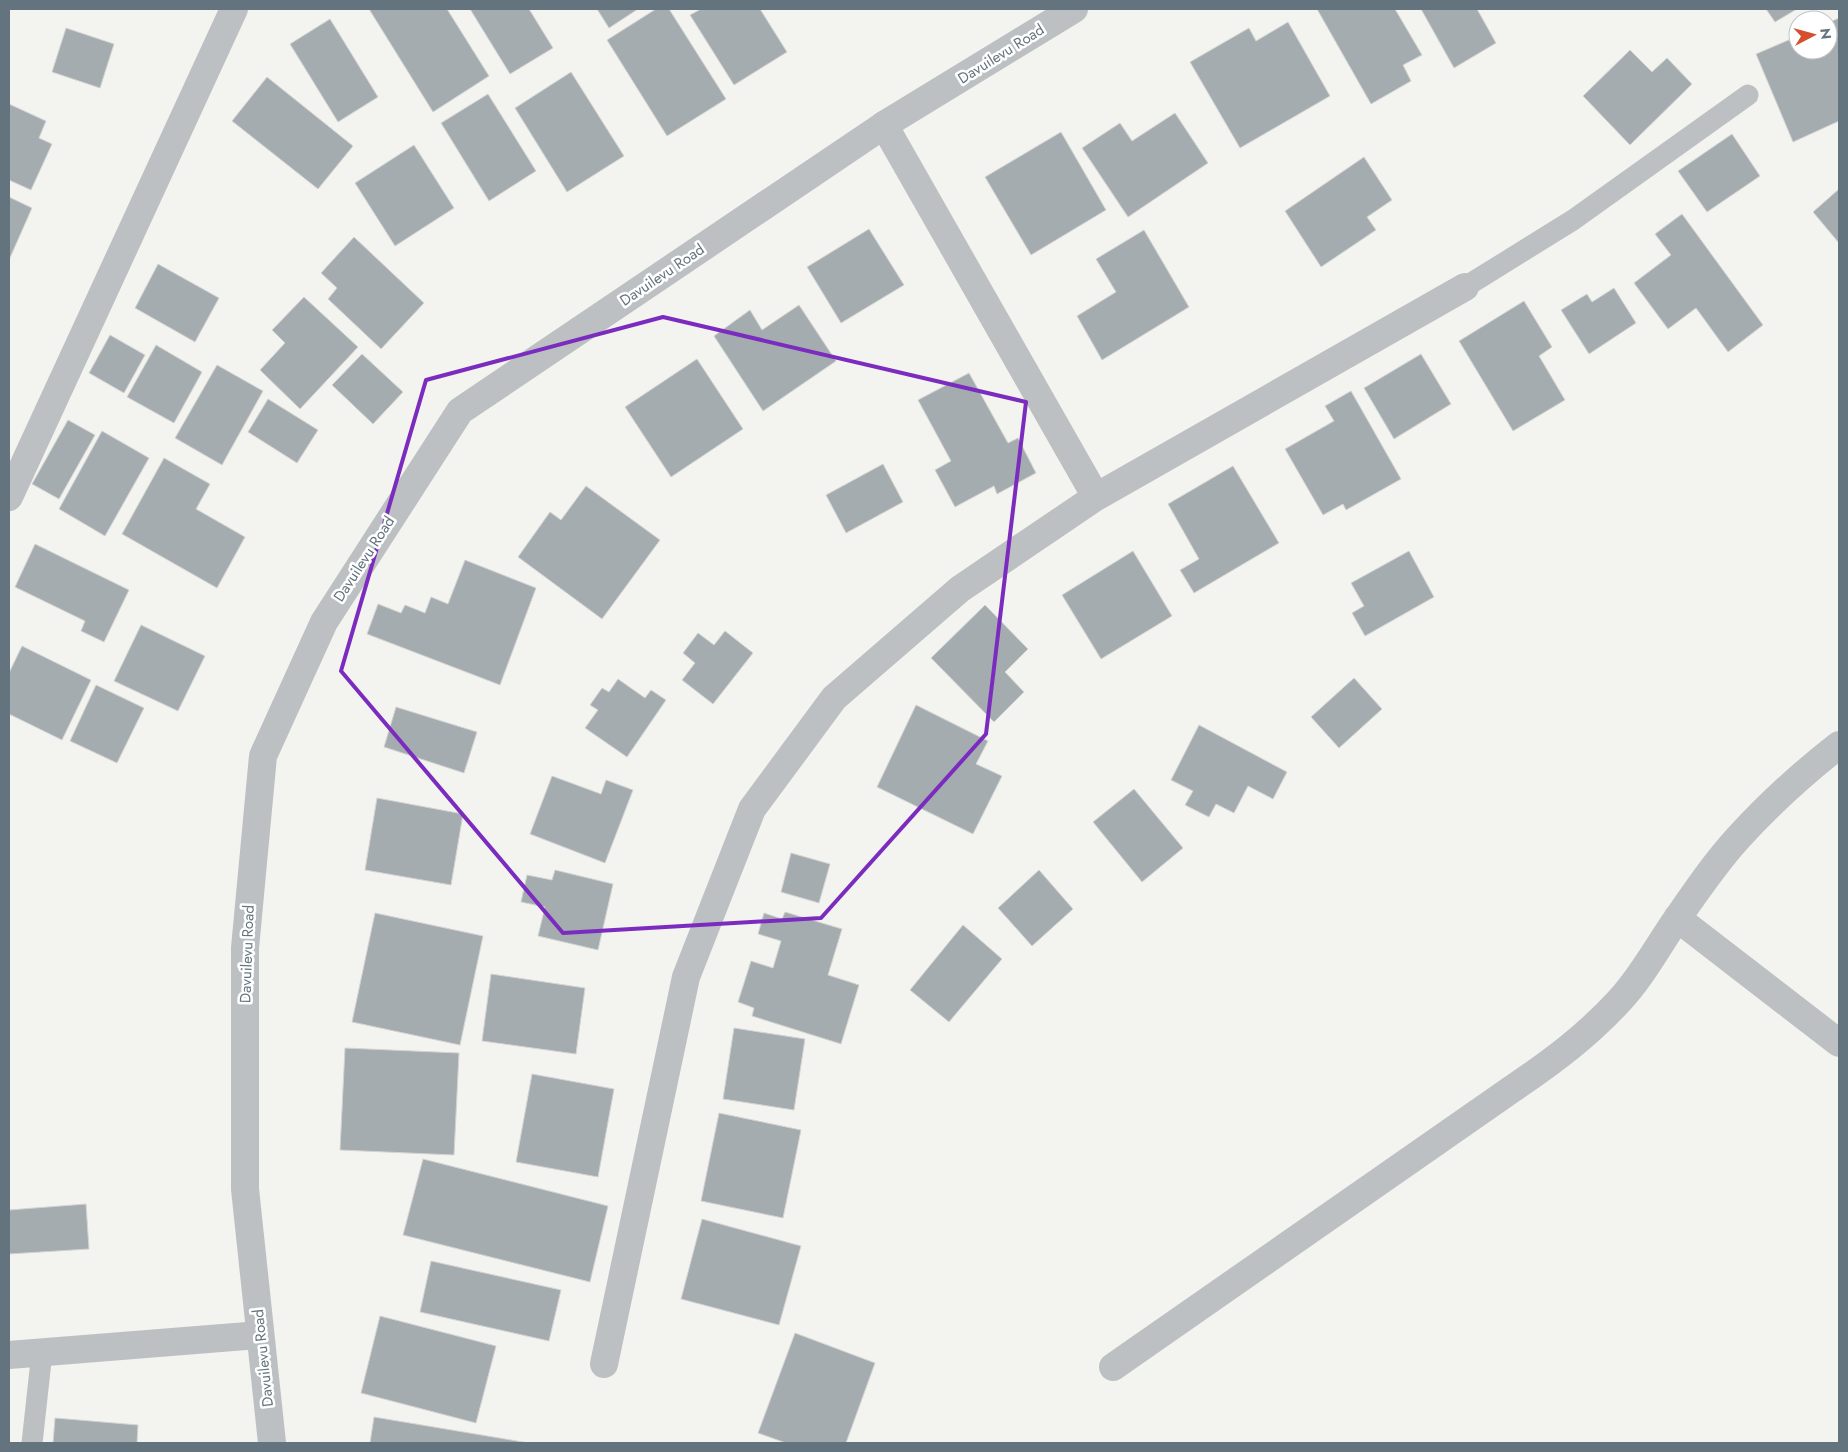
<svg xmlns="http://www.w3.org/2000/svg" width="1848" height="1452" viewBox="0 0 1848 1452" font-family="Jost,sans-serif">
  <rect width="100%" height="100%" fill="#f3f3ef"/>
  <!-- building -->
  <path fill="#a4acb0" stroke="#d4d4d2" d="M369 9H447L489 76 433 112Z
    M470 9H529L553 48 510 74Z
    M597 9H638L609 28Z
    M656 9H669L726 99 667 136 607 40Z
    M701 9H760L787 52 734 85 690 15Z
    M1317 9H1395L1422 55 1403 65 1411 81 1371 104Z
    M1421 9H1477L1496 43 1454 68Z
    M1766 9H1797L1775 22Z
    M1839 18V121L1793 142 1756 54 1798 36V50H1828V23Z
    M330 19 378 97 338 122 290 44Z
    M1288 22 1330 96 1240 148 1190 62 1249 28 1256 41Z
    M66 28 114 44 100 88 52 72Z
    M1630 50 1652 72 1667 58 1692 84 1630 145 1583 96Z
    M571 72 624 156 567 192 515 108Z
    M267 77 353 146 318 189 232 121Z
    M488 94 536 171 489 201 441 123Z
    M9 104 46 121 39 138 52 144 31 190 9 180Z
    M1175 113 1208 163 1128 217 1082 148 1120 123 1132 141Z
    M1061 132 1106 210 1031 255 985 177Z
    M1732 134 1760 176 1707 212 1678 171Z
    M414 145 454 208 395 246 355 183Z
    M1364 157 1392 200 1367 217 1376 230 1321 267 1285 211Z
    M1839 189V243L1813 212Z
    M9 197 32 208 9 260Z
    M1682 214 1763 325 1728 352 1696 308 1668 329 1634 283 1671 255 1655 234Z
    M869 229 904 285 841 323 807 267Z
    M1144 230 1189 307 1102 360 1077 316 1116 292 1096 259Z
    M354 237 424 303 381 349 328 299 337 288 321 273Z
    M158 264 219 298 195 342 135 308Z
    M1614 288 1636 323 1589 354 1561 310 1587 294 1592 302Z
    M304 297 358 347 300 409 260 370 285 343 272 330Z
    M1524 301 1552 347 1539 356 1565 400 1513 431 1459 341Z
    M799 305 836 361 763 411 714 336 750 310 762 330Z
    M110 335 145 355 124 393 89 373Z
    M156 345 202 372 174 423 127 397Z
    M362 354 403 392 373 424 332 385Z
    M1421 354 1451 404 1394 439 1364 388Z
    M697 359 743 429 671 477 625 407Z
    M217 365 263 391 222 465 175 438Z
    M969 373 1008 443 1018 438 1036 473 997 494 994 486 955 507 935 470 951 461 918 400Z
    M1351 391 1401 479 1346 510 1343 504 1323 515 1285 449 1334 421 1325 406Z
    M268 399 318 430 297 463 248 432Z
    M68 420 95 435 59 499 32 484Z
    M102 431 149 458 105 536 59 509Z
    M164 458 210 484 196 509 245 537 217 588 122 534Z
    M883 464 903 502 846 533 826 495Z
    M1233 466 1279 543 1194 593 1180 570 1199 559 1168 504Z
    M586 486 660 540 602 619 518 557 550 512 561 520Z
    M35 544 129 590 104 642 81 631 85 621 15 587Z
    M1133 551 1172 616 1101 659 1062 595Z
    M1409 551 1434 597 1365 636 1352 613 1364 606 1351 583Z
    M465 560 536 588 500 685 367 634 378 604 401 613 405 605 425 613 431 597 448 604Z
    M985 605 1028 649 1005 672 1024 692 994 722 931 658Z
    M141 625 205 656 178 711 114 681Z
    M725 631 753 653 713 704 682 680 695 663 683 653 698 633 714 645Z
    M22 646 91 680 62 740 9 714V673Z
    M1354 678 1382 709 1339 748 1311 717Z
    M618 679 645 698 651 690 666 700 627 757 585 728 598 710 590 705 602 688 609 692Z
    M96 685 144 708 117 763 70 741Z
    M916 705 988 741 976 764 1002 776 973 834 877 787Z
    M396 707 477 732 464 773 384 747Z
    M1199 725 1287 772 1273 799 1248 786 1234 813 1216 804 1209 817 1185 805 1193 791 1171 780Z
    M552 776 601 794 606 780 633 790 605 863 530 834Z
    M1134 789 1183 848 1142 882 1093 822Z
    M377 798 463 814 451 885 365 870Z
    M791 853 830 864 819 903 781 892Z
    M555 870 613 884 598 950 538 936 545 907 521 902 527 875 552 880Z
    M1039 870 1073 909 1032 946 998 908Z
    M785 912 842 929 828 975 859 985 841 1044 752 1016 754 1008 738 1002 751 961 773 968 781 941 758 934 764 913 782 919Z
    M375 913 483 936 460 1045 352 1022Z
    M963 925 1002 959 949 1022 910 990Z
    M491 974 585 988 576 1054 482 1041Z
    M734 1028 805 1039 794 1110 723 1099Z
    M345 1048 459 1053 454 1155 340 1150Z
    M532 1074 614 1089 598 1177 516 1162Z
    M719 1113 801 1130 783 1218 701 1201Z
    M423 1159 608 1206 590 1282 403 1235Z
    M86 1204 89 1249 9 1254V1210Z
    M702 1219 801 1246 779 1325 681 1299Z
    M431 1261 561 1290 549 1341 420 1312Z
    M380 1316 496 1346 476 1423 361 1393Z
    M795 1333 875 1363 846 1443H786L758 1433Z
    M374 1417 529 1443H370Z
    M55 1418 138 1425 137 1443H53Z"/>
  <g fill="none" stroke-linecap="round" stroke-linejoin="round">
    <!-- service -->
    <path stroke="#bcc0c3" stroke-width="21" d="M1465 287 1573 220 1748 95
      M32 1443 42 1352"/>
    <!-- minor -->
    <path stroke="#bcc0c3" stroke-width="28" d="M884 125 1096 497
      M9 497 234 9
      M1677 918 1839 1043
      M9 1355 260 1335
      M604 1364 686 977 752 809 834 698 960 589 1096 497 1465 287
      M1113 1367 1512 1089C1552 1062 1587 1036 1620 1000 1644 974 1660 942 1681 913 1699 887 1717 861 1738 838 1769 804 1803 773 1839 745"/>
    <!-- tertiary -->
    <path stroke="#bcc0c3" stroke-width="28" d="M272 1443 245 1189V948L263 756 324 622 460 411 884 125 1074 9"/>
  </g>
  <!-- marked area -->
  <path fill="none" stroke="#7b2cbf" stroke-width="4" stroke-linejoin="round" d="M663 317 1026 402 986 734 821 918 563 933 341 671 426 380Z"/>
  <g text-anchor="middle" stroke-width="5" stroke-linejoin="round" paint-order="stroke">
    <!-- street labels -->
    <g font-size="15" fill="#64747e" stroke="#fff">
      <text transform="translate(1001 54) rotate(-32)" y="5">Davuilevu Road</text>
      <text transform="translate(662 275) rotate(-34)" y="5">Davuilevu Road</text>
      <text transform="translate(364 559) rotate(-57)" y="5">Davuilevu Road</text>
      <text transform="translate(247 954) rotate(-88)" y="5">Davuilevu Road</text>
      <text transform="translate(263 1358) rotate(-96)" y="5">Davuilevu Road</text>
    </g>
  </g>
  <!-- border -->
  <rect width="1848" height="1452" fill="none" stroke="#64747e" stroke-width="20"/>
  <!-- north arrow -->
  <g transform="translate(1813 35) rotate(84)"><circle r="24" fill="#ffffff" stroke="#c1c7cb"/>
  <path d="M0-4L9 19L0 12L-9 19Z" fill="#d54e2e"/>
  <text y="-8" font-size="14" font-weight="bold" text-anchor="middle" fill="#64747e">N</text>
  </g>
</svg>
